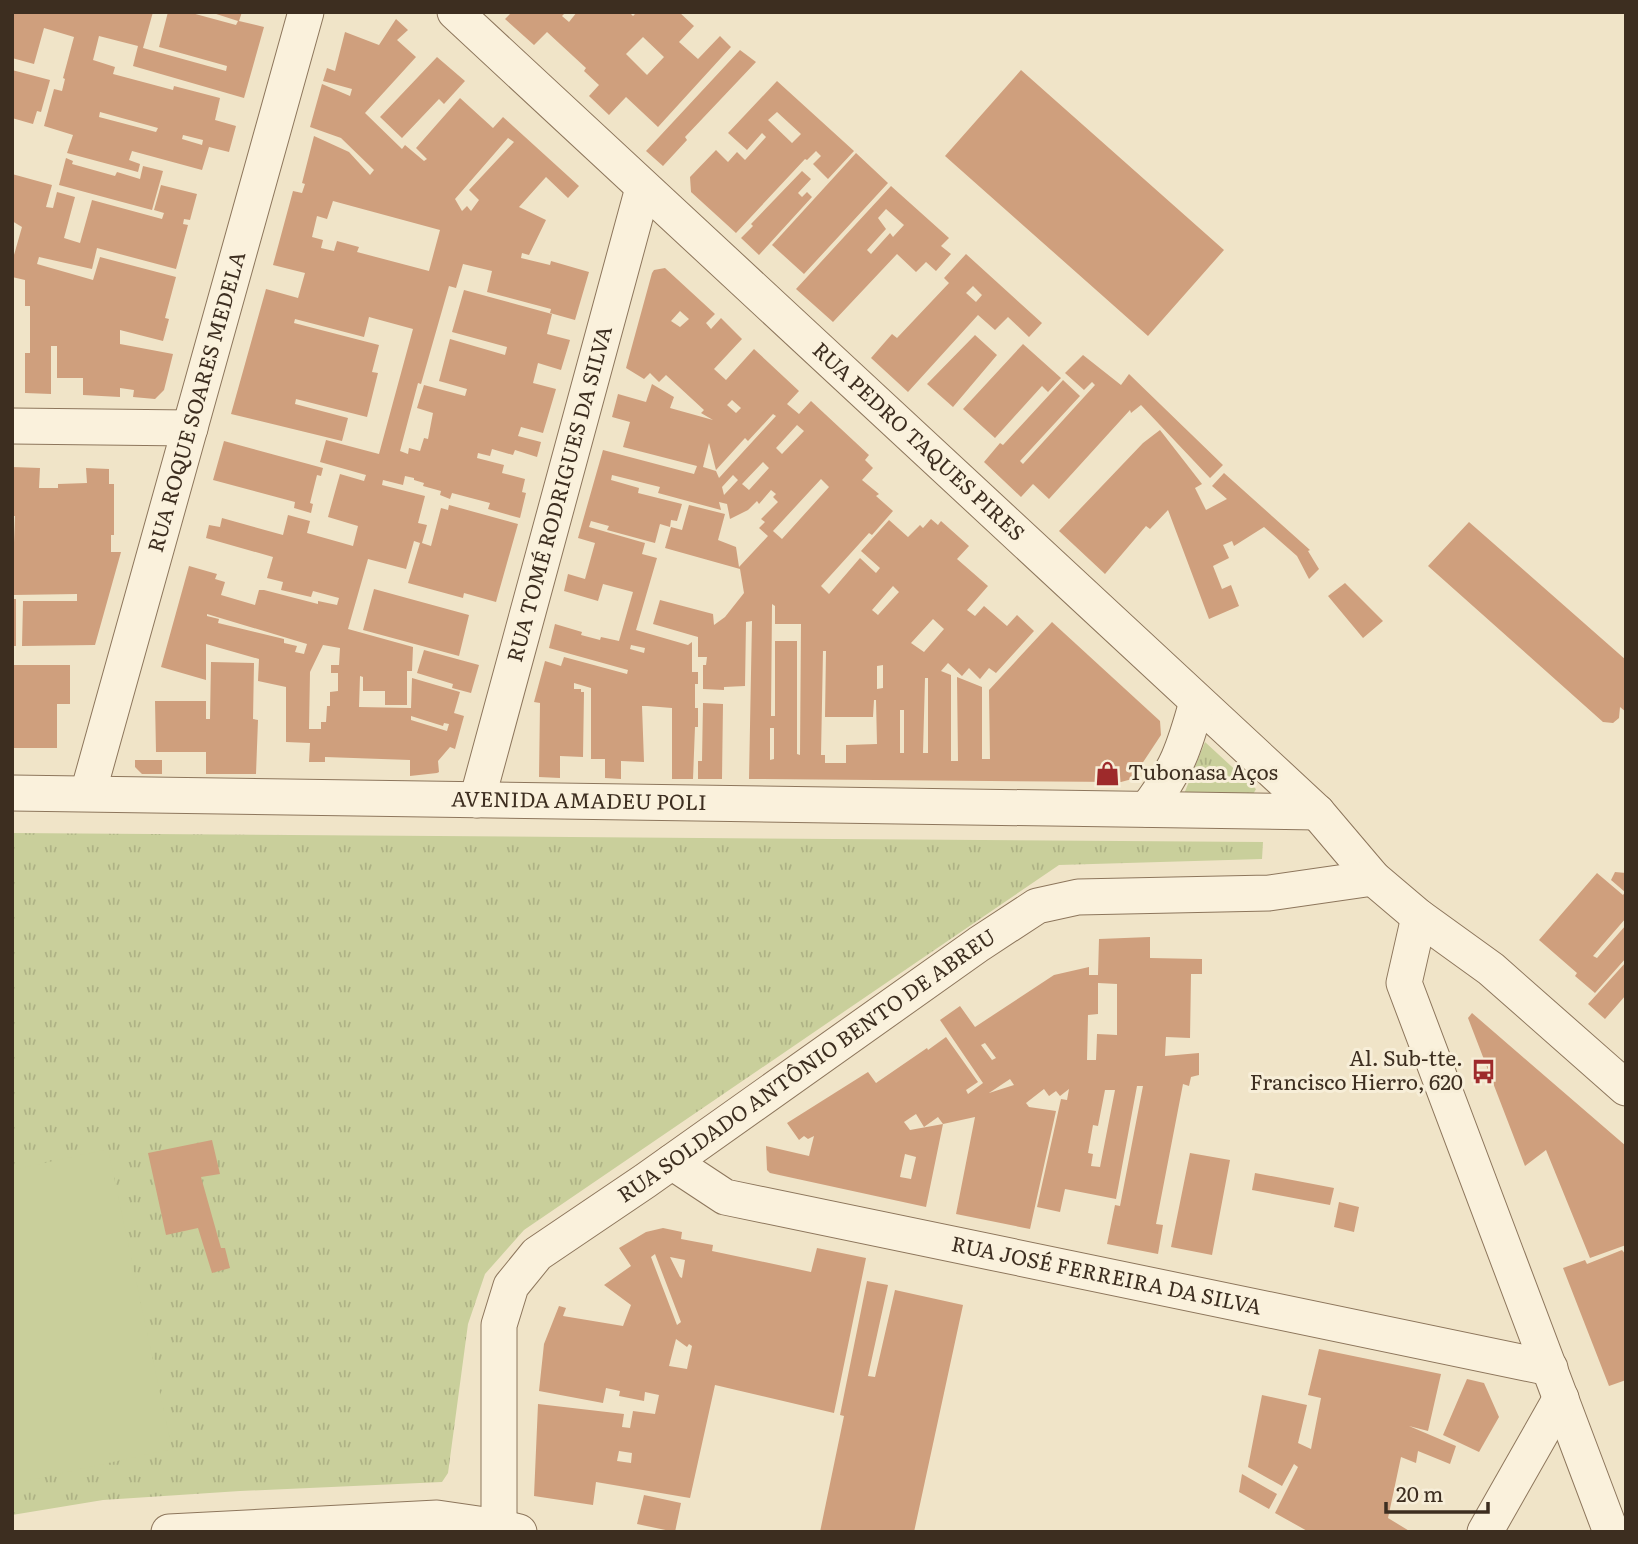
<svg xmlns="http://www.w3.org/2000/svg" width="1638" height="1544" viewBox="0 0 1638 1544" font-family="Literata,serif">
  <defs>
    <pattern id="grass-tufts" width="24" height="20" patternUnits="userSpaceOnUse" patternTransform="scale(1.75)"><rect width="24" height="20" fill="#c9cf9b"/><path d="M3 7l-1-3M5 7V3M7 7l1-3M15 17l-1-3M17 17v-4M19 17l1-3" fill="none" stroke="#aeb285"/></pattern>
  </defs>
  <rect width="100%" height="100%" fill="#f0e4c8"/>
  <!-- grass -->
  <path fill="url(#grass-tufts)" d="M1205 742 1256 789 1251 798 1184 794Z
    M12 833 1263 842 1262 859 1059 865 524 1230 485 1274 468 1324 448 1473 442 1482 240 1491 103 1500 12 1515Z"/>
  <!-- garden -->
  <path fill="#c9cf9b" d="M108 1149 172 1449 12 1484V1170Z"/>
  <!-- building -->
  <path fill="#cf9f7d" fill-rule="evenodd" d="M12 12H153L143 48 226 71 227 66 159 47 168 12H188L236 25 238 21 210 12H242L239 21 264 27 244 98 133 66 138 46 99 36 93 60 115 67 113 74 173 90 174 86 220 98 215 120 236 126 229 152 209 147 202 170 132 151 129 160 140 164 138 172 67 153 73 135 44 126 54 89 62 91 65 79 63 78 74 37 44 28 34 64 12 58ZM100 112 158 128 156 132 99 117ZM183 135 203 140 202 145 182 139Z
    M512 12H566L562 16 569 22 577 12H629L633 16 637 12H679L694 26 679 42 698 59 720 36 731 47 658 127 626 97 609 115 589 96 599 85 584 71 586 68 547 32 534 45 505 19ZM643 37 664 57 647 75 626 54Z
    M396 19 408 30 397 40 416 57 365 113 402 149 405 145 424 161 427 159 416 148 460 98 493 128 503 117 579 186 568 198 546 177 519 207 546 220 529 255 522 253 521 258 550 265 551 261 589 272 575 320 550 313 551 309 487 292 492 271 463 264 456 288 449 286 421 384 418 383 400 451 408 454 409 448 420 451 424 438 428 439 433 413 417 408 424 385 465 396 467 389 439 381 450 339 505 355 507 347 452 332 464 290 552 314 547 334 570 340 561 370 538 363 533 383 556 389 543 433 521 427 518 436 541 442 537 457 515 450 513 455 492 449 490 456 478 453 477 458 504 465 502 473 525 479 522 492 526 493 520 518 488 509 490 503 452 493 450 499 440 495 441 491 423 486 424 483 414 480V478L405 476 403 485 383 480 382 485 425 496 418 523 427 525 422 543 431 546 441 508 448 510 449 505 518 524 496 602 464 593 463 598 408 583 420 543 414 541 406 569 368 559 348 629 413 647 412 671H407V705H385V691H363V677L360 676 359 707 411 708 412 678 460 692 454 713 464 716 455 749 450 747 438 761 439 772 437 773 410 776V760L325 757V762H309L310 743 286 742V687L258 681 259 659 206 644V680L161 667 189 566 217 574 215 579 225 582 221 595 255 605 259 590H264L318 604V601L337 605 339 598 313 591 311 597 281 590 283 582 267 578 273 557 206 538 209 525 220 527 222 518 283 535 288 515 310 521 307 533 353 546 358 526 328 517 340 474 364 481 366 475 320 462 326 440 379 454 413 329 369 317 364 337 295 319 294 323 379 345 372 372 378 373 367 417 296 399 295 404 348 418 342 441 231 414 266 289 298 298 305 273 273 265 293 191 302 193 305 184 302 183 314 136 349 152 370 175 374 170 341 138 310 127 322 84 350 96 352 89 323 81 327 68 335 71 345 32 379 45ZM508 138 514 142 469 190 479 200 471 211 467 206 462 211 455 199ZM333 201 440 230 429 271 357 252 359 247 337 241 334 251 321 248 323 240 312 237 317 216 327 219ZM207 614 307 644 304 654 295 652 297 646 284 643V639L218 623 219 619 207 616ZM323 645 340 648 339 665H331V673H338V691L330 692V706H327L326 722H321V729H309L310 672ZM411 716 443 726 444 723 449 724 447 731 411 720Z
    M740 50 756 62 685 137 687 140 663 166 646 151Z
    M437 57 465 81 444 104 439 99 402 138 380 117Z
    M12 70 50 80 41 112 37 111 33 124 12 118Z
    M1021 70 1224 250 1148 336 945 156Z
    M777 81 854 151 828 179 813 164 821 156 816 151 807 160 805 159 736 233 691 192 690 177 716 150 728 162 737 152 745 160 766 137 762 133 747 150 728 133ZM777 112 801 134 792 143 768 120Z
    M856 153 888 183 804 274 772 245Z
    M66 158 73 161 72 164 115 176 117 172 140 179 143 166 163 171 152 210 59 185Z
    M802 171 811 179 798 193 802 197 807 192 812 197 759 255 741 238 753 226 751 224Z
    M12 174 52 185 46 207 53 208 57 192 75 197 64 238 80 243 92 200 162 219 164 213 154 210 161 185 197 194 190 220 184 219 183 224 188 225 176 269 97 248 92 269 39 257 37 264 93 280 100 257 176 277 165 318 169 319 163 341 120 330V344L173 354 164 390 155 399 133 397 134 390 120 388V397L83 395V378H57V346H51V394L25 393V353H30V306H25V280L12 277V262L22 227 12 221Z
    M891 186 949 238 941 246 951 254 936 271 926 262 916 272 897 254 833 322 796 289ZM886 209 904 225 893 237 890 233 871 254 867 250 886 229 878 218Z
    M966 254 1042 323 1029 337 1008 317 995 330 978 315 908 392 871 358 892 334 897 338 949 283 944 278ZM973 286 982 295 976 302 966 293Z
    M665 268 715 314 706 323 711 329 721 318 742 339 714 369 726 380 754 349 799 391 787 404 799 414 811 401 869 455 865 460 873 468 862 480 879 494 876 496 893 511 872 535 869 533 821 586 829 594 860 558 876 573 880 568 861 551 889 520 908 537 920 525 923 528 931 519 938 525 941 521 969 546 957 559 988 586 967 610 975 616 984 606 1007 626 1017 615 1034 631 996 673 989 668 980 679 969 668 962 676 948 663 941 671 951 675V761H958L957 677 982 687V759H990L989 690 1052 622 1160 721 1161 735 1132 779 1121 782 749 779 752 621 746 622 745 686 724 687V690L703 689V665H706L707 657H698V637L653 624 660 600 713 614 714 625 725 617 744 593 740 569 665 548 671 527 682 530 689 505 725 514 718 540 736 547 739 567 768 536 759 528 765 522 761 519 778 502 773 497 776 494 771 490 759 504 757 501 748 510 730 519 727 504 719 502 721 510 658 493 660 487 612 475 611 480 639 488 638 493 682 504 677 521 671 520 670 527 660 524 655 543 607 530 609 526 591 521 589 527 645 543 642 554 657 558 636 630 688 645 692 642V672H698V684H695V708H698V727H695L693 779H672V708L647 706H642L644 762 621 761V779L605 778V759H591V688L574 683V689H581V692H584L583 757 560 756V778L539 777 540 703 534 702 545 661 561 666 564 657 627 674 628 670 549 648 555 624 582 632 581 635 600 640 601 637 619 641 633 592 603 584 598 601 564 591 568 574 585 579 595 543 578 538 603 450 694 474 697 466 623 447 630 422 612 417 618 394 646 402 652 384 674 397 670 408 713 420 701 413 704 410 666 375 659 382 650 373 644 379 626 368 652 273 654 270ZM680 311 689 319 680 327 671 321ZM732 400 741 408 736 413 727 405ZM773 414 776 416 719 478 716 471 703 467 709 443 716 470 745 438 748 441ZM797 425 804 431 782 454 776 448ZM763 462 769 468 749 490 742 484ZM733 475 738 480 724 495 722 487ZM821 479 829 487 782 539 773 531ZM893 586 899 592 878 615 872 610ZM772 604 775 606V624H801L800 755 797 754V641H775V716H771ZM933 619 944 629 924 652 911 643ZM631 645 645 648 644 653 630 649ZM823 651H826L825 717H873L874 700H876L877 744 846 745V763H825V755H821ZM883 665V688L877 689V666ZM925 678H928V753H923ZM900 710H904V753H900ZM770 728H774V759L770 760Z
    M975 335 997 355 953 407 927 384Z
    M1023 344 1061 378 1048 392 1042 386 995 438 963 409Z
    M1083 355 1121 385 1129 374 1223 465 1210 478 1141 405 1131 413 1130 410 1049 499 1033 484 1021 497 984 462 1000 443 1003 445 1063 380 1080 396 1020 461 1023 464 1095 385 1092 382 1084 390 1065 373Z
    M1160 430 1202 484 1195 488 1206 510 1227 499 1212 486 1224 473 1310 550 1308 551 1319 569 1309 579 1297 556 1264 527 1234 546 1232 541 1223 545 1229 558 1213 566 1222 589 1231 585 1239 606 1209 619 1168 510 1150 529 1146 526 1105 574 1059 531 1143 443Z
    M224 441 323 468 321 476 317 475 310 503 313 504 311 513 294 508 295 502 213 480Z
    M12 467 40 468 39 488H58V484L87 483 86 468 109 469V484H114V535H111V552H121L95 645 22 646 23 601H77V594L12 595 15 516H12Z
    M1469 522 1626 660V712L1620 707 1619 718 1613 723 1603 722 1428 566Z
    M1345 583 1383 621 1363 638 1328 596Z
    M374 589 469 615 459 656 363 630Z
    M12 599H16V646H12Z
    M424 650 479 665 471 693 452 688 453 684 417 673Z
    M211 662 254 663 253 719 258 720 256 774H206V752H156L155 701H206V719H210Z
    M12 665H70V704H57V748H12Z
    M703 703 723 704 722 779H698V761H702Z
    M135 760H162V774H142L135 767Z
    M1615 872 1626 873V918L1593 956 1597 958 1626 925V958L1595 993 1575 976 1577 973 1539 940 1597 873 1623 895 1625 892 1611 880Z
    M1150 937V958L1202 959V974H1191L1190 1038 1166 1037 1165 1056 1199 1053V1075L1191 1077 1189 1086 1183 1084 1156 1224 1163 1225 1158 1254 1107 1244 1115 1205 1120 1206 1143 1086H1137L1116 1199 1065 1189 1060 1212 1037 1207 1061 1099 1067 1100 1069 1089 1060 1096 1056 1091 1049 1096 1044 1089 1026 1103 1029 1107 1056 1111 1030 1229 956 1214 975 1117 943 1124 938 1117 924 1127 916 1114 904 1122 910 1130 943 1124 926 1207 770 1173 767 1170 766 1146 809 1156 814 1136 808 1139 804 1136 799 1140 787 1123 868 1072 876 1083 927 1048 928 1050 946 1037 978 1082 966 1090 968 1094 983 1083 940 1020 960 1006 975 1027 1054 975 1089 967V975H1098L1099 939ZM1098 983 1117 984V1035L1097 1034 1096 1060H1087L1088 1015 1098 1014ZM985 1043 996 1058 992 1060 981 1045ZM1010 1079 1014 1085 989 1093ZM1105 1090H1115L1100 1167 1091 1166 1093 1154 1088 1153 1093 1125 1098 1126ZM905 1154 916 1157 911 1179 900 1177Z
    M1626 962V995L1605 1019 1588 1004Z
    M1472 1013 1626 1146V1245L1590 1258 1546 1150 1525 1166 1468 1018Z
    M212 1140 220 1174 201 1177 221 1248H225L230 1268 212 1273 198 1228 166 1235 148 1153Z
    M1190 1153 1230 1160 1212 1255 1171 1247Z
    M1255 1173 1334 1188 1330 1205 1252 1190Z
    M1339 1202 1359 1207 1354 1232 1334 1227Z
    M663 1228 682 1232 681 1239 713 1245 712 1251 811 1272 817 1248 866 1258 834 1413 715 1385 690 1498 596 1482 593 1505 534 1496 538 1404 624 1414 622 1427 630 1428 633 1411 655 1414 659 1395 645 1392 644 1401 619 1396 620 1391 606 1388 603 1403 539 1391 544 1344 559 1306 566 1308 563 1316 623 1326 631 1305 604 1285 631 1266 619 1248 646 1232ZM655 1254 681 1322 677 1325 651 1257ZM670 1257 685 1260 682 1278 680 1277ZM676 1339 687 1347 689 1344 692 1346 687 1369 669 1366ZM619 1451 632 1453 631 1463 617 1461Z
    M1622 1250 1626 1255V1380L1609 1386 1563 1268 1585 1260 1587 1264Z
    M867 1281 888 1285 868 1376 875 1377 895 1290 963 1305 914 1532H820L844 1416 840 1415Z
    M1319 1349 1441 1374 1428 1431 1409 1426 1456 1446 1450 1464 1418 1451 1416 1463 1401 1457 1388 1518 1411 1532H1309L1275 1513 1298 1467 1294 1464 1282 1486 1248 1467 1262 1395 1307 1405 1298 1443 1311 1449 1321 1398 1308 1395Z
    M1467 1379 1484 1383 1499 1417 1479 1452 1443 1435Z
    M1242 1474 1277 1494 1269 1509 1239 1492Z
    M644 1495 681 1503 675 1532 637 1524Z"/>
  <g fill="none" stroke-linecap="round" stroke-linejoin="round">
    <defs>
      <g id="street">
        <path id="s1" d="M455 12 1317 812 1373 878 1419 917 1491 969 1626 1088"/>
        <path d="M12 426 190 428"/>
        <path id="s2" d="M12 793 1317 812"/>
        <path id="s3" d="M88 793 306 12"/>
        <path id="s4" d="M477 800 643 188"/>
        <path d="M1147 809C1177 770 1184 749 1197 702"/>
        <path d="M1419 917 1404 983 1611 1532"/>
        <path id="s5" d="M672 1162 725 1197 1550 1368"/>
        <path d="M169 1532 437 1518 499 1527 519 1532"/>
        <path id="s6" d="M499 1532V1325L511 1286 537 1254 645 1181 979 944 1037 906 1078 897 1269 893 1373 878"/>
        <path d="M1485 1532 1561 1398"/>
      </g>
    </defs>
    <!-- street casing -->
    <use href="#street" stroke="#8d765c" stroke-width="37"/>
    <!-- street -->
    <use href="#street" stroke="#faf1dc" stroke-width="35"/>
  </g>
  <!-- icons -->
  <defs>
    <symbol id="shop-bare" viewBox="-9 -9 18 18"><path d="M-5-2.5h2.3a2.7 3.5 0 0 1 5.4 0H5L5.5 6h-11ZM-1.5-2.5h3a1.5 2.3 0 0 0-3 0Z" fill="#9e2a2b" stroke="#f7eed8" stroke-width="2.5" paint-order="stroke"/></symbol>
    <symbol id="bus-bare" viewBox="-9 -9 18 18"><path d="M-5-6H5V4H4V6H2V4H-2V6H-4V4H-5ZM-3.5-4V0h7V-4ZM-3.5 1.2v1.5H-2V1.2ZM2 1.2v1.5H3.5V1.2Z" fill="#9e2a2b" stroke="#f7eed8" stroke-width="2.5" paint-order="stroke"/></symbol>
  </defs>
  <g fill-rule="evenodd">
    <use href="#shop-bare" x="1090" y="756" width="35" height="35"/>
    <use href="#bus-bare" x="1466" y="1054" width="35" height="35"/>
  </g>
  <g text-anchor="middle" stroke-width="6" stroke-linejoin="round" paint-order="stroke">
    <!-- street labels -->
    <g font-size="21" fill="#3d2e20" stroke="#f7eed8">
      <text dy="7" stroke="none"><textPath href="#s3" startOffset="406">RUA ROQUE SOARES MEDELA</textPath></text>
      <text dy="7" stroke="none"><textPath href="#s1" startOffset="632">RUA PEDRO TAQUES PIRES</textPath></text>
      <text dy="7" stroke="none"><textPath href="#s4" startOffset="317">RUA TOMÉ RODRIGUES DA SILVA</textPath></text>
      <text dy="7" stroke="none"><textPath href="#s2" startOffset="567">AVENIDA AMADEU POLI</textPath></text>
      <text dy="7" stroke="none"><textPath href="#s6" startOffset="618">RUA SOLDADO ANTÔNIO BENTO DE ABREU</textPath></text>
      <text dy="7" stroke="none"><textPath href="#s5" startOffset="453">RUA JOSÉ FERREIRA DA SILVA</textPath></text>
    </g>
    <!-- poi labels -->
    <g font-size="21" fill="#3d2e20" stroke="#f7eed8" text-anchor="start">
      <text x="1128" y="780">Tubonasa Aços</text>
      <text x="1463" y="1066" text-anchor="end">Al. Sub-tte.<tspan x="1463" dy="24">Francisco Hierro, 620</tspan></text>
    </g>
  </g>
  <!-- border -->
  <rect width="1638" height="1544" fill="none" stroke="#3d2e20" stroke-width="28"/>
  <!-- scale -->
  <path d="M1386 1502v10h102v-10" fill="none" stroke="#3d2e20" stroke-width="3.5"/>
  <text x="1396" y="1502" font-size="21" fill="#3d2e20" stroke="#f7eed8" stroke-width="5" paint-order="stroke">20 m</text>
</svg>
